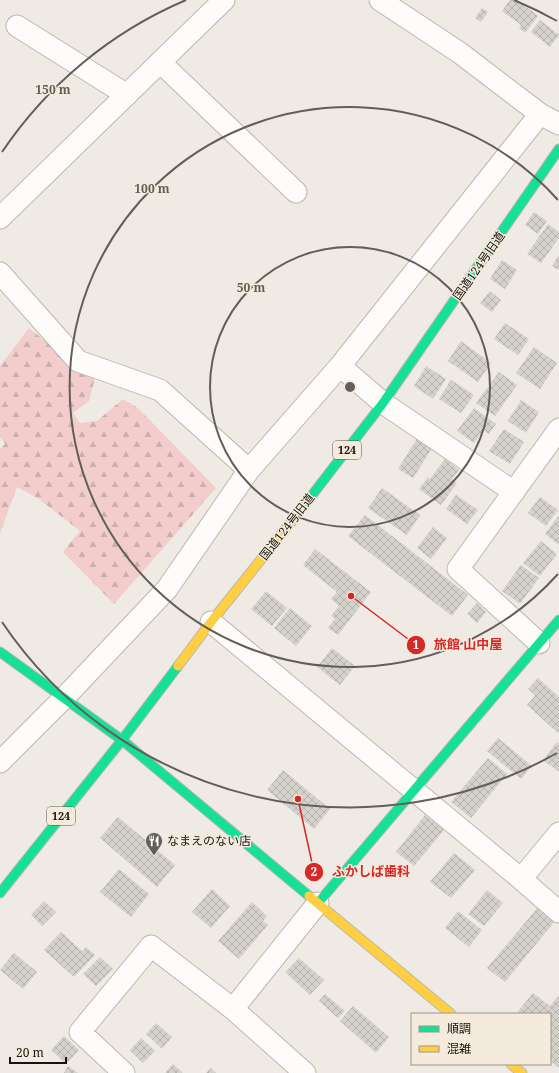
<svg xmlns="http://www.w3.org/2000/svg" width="559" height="1073" viewBox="0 0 559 1073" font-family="'Noto Serif','Noto Sans JP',serif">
  <defs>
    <pattern id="forest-firs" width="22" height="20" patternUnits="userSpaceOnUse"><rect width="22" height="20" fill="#f2cdcc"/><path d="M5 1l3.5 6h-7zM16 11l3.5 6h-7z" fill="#cfafae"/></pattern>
    <pattern id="building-cross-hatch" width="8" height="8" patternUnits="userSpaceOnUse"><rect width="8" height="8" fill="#d5d2cc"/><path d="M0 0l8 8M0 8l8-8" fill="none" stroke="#b6b3ae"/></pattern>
  </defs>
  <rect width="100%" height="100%" fill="#efeae3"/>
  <!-- forest -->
  <path fill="url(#forest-firs)" d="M29 328 72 363 96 374 89 401 73 413 80 423 97 421 123 399 138 408 216 488 114 604 63 552 80 531 39 499 17 487 0 533V449L5 444 0 437V366Z"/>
  <!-- building -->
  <path fill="url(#building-cross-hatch)" d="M510 0H517L538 16 525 33 519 28 521 25 502 11Z
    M482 8 488 12 481 22 475 18Z
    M540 20 559 35 550 47 531 32Z
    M534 212 547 221 538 234 525 225Z
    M548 224 559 232V238L541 263 527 254Z
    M559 255V270L552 266Z
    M502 260 517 270 505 289 490 279Z
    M490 291 501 300 492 312 480 303Z
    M505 323 529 339 518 355 494 339Z
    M461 341 491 363 478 382 448 361Z
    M534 347 557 363 540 389 516 373Z
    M426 366 446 379 433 399 414 386Z
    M499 372 517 385 495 416 476 403Z
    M451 380 474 395 461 413 439 399Z
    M521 400 539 412 526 433 508 421Z
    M474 408 496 424 489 434 483 430 474 443 457 431Z
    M504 429 524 442 510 464 489 451Z
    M418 437 433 447 413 478 398 469Z
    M445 459 459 470 452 479 457 483 441 505 419 489 428 477 430 479Z
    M382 488 420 515 407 535 368 508Z
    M456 495 478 510 467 524 446 509Z
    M540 497 558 510 546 526 528 513Z
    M365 515 468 595 452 616 348 536Z
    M559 515V545L545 534Z
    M433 527 447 538 431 559 417 548Z
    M541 541 557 554 540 576 523 563Z
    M315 549 371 592 338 635 328 628 335 619 331 616 339 606 331 599 337 592 303 565Z
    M521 565 539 578 520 604 502 591Z
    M266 591 287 608 272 626 251 609Z
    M477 603 486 612 477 623 467 614Z
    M290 608 312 626 296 646 274 628Z
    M332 648 355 666 340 685 317 667Z
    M538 678 559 697V732L558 733 527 705 535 695 528 689Z
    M498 738 532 766 521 779 487 751Z
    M557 742 559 744V772L543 760Z
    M488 758 507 774 471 818 451 802Z
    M283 770 330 809 314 829 267 790Z
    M425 815 444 830 414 866 396 852Z
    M118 817 175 865 157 887 100 838Z
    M454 853 475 870 451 898 430 882Z
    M119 869 149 894 131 917 100 892Z
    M212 889 230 906 211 928 192 912Z
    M487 890 503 903 484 926 468 914Z
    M44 901 56 912 42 926 31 915Z
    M252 902 267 916 263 921 268 925 239 959 218 941Z
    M539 906 556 920 505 982 487 968Z
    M458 911 482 930 469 947 445 928Z
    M61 932 82 951 86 947 95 955 74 977 44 950Z
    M14 953 37 972 23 989 0 970Z
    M100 957 113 969 96 986 83 974Z
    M299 958 324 980 310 995 285 972Z
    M533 993 550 1006 559 995V1068L550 1061V1014H516Z
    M325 994 345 1011 338 1018 319 1001Z
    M353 1006 389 1037 376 1053 340 1021Z
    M156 1023 172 1037 162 1049 146 1034Z
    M64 1036 79 1050 66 1064 51 1050Z
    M141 1038 155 1051 143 1063 130 1050Z
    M173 1064 183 1073H165Z
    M68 1066 78 1073H64Z
    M211 1068 216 1073H206Z"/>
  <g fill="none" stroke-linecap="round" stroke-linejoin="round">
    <defs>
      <path id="street" d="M380 0 460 53 540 114 559 124
        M17 26 127 95
        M160 62 296 192
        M0 218 224 0
        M0 273 78 361 160 390 249 470
        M340 366 383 403 514 492
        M211 622 521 879 559 912
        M539 643 458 569 559 429
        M0 762 64 698 167 589 249 470 340 366 540 114
        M521 879 559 833
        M233 1009 318 903
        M124 1073 80 1032 151 946 233 1009 305 1073"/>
      <path id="fast" d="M299 512 383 403 559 149
        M0 652 122 740 309 896
        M0 893 122 740 178 666
        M318 903 559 620"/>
      <path id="slow" d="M178 666 211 622 299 512
        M309 896 451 1014
        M511 1064 522 1073"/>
    </defs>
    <!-- street casing -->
    <use href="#street" stroke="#bcb7b2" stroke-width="23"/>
    <!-- fast casing -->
    <use href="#fast" stroke="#bcb7b2" stroke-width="11"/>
    <!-- slow casing -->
    <use href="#slow" stroke="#bcb7b2" stroke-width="11"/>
    <!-- street -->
    <use href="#street" stroke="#fdfcfb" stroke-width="21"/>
    <!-- fast -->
    <use href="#fast" stroke="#16e098" stroke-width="9"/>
    <!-- slow -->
    <use href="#slow" stroke="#ffcf43" stroke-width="9"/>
  </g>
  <!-- distance rings -->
  <g fill="none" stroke="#635e59" stroke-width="2">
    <circle cx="350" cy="387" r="140"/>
    <path d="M558 574A280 280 0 1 1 558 200"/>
    <path d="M557 753A420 420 0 0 1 2 622M2 152A420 420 0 0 1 186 0M514 0A420 420 0 0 1 557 21"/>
  </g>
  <!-- icons -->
  <defs>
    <symbol id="restaurant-pin" viewBox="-11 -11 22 30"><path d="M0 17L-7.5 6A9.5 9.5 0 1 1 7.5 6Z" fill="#635e59" stroke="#f5ebdd"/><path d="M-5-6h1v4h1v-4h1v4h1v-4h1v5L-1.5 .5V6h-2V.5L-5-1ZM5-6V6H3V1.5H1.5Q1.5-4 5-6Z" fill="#fff"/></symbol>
  </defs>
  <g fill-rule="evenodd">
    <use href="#restaurant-pin" x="144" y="831" width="20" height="27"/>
  </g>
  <g text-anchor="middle" stroke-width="3" stroke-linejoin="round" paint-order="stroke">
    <!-- shield labels -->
    <g fill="#f5ebdd" stroke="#5a544d" stroke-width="1">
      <rect x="333" y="441" width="28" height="18" rx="3"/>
      <rect x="47" y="807" width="28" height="18" rx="3"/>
    </g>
    <g font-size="11" font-weight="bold" fill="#17130f">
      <text x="347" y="454">124</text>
      <text x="61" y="820">124</text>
    </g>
    <!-- street labels -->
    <g font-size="12" fill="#17130f" stroke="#f5ebdd">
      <text transform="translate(479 266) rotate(-55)" y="4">国道124号旧道</text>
      <text transform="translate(287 527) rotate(-52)" y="4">国道124号旧道</text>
    </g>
    <!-- poi labels -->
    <g font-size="12" fill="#17130f" stroke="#f5ebdd" text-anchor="start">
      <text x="167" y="845">なまえのない店</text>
    </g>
  </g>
  <circle cx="350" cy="387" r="6" fill="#635e59" stroke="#f5ebdd" stroke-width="2"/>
  <g font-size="12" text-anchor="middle" font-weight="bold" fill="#635e59" stroke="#f5ebdd" stroke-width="3" stroke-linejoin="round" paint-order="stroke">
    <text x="53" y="94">150 m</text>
    <text x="152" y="193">100 m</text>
    <text x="251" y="292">50 m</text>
  </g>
  <!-- callouts -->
  <path fill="none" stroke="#d62828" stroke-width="1.5" d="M351 596L416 645M298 799L314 872"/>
  <g fill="#d62828" stroke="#f5ebdd" stroke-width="1.5">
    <circle cx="351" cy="596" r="4"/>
    <circle cx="298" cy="799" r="4"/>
    <circle cx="416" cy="645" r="10"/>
    <circle cx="314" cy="872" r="10"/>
  </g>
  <g font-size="12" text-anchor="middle" font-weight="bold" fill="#fff">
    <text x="416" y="649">1</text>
    <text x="314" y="876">2</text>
  </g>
  <g font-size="13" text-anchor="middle" font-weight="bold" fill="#d62828" stroke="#f5ebdd" stroke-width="3" stroke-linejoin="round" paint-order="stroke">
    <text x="468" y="649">旅館 山中屋</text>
    <text x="371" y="876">ふかしば歯科</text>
  </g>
  <!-- legend -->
  <rect x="411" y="1013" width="140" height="52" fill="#f5ebdd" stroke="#9c958b"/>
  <rect x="419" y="1026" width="20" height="6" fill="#16e098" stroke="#9c958b"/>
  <text x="447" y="1033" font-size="12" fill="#17130f">順調</text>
  <rect x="419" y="1046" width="20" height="6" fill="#ffcf43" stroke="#9c958b"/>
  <text x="447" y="1053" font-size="12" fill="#17130f">混雑</text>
  <!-- scale -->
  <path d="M10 1057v6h56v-6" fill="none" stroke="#17130f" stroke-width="2"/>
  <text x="16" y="1057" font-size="12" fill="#17130f" stroke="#f5ebdd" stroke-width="3" paint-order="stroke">20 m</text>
</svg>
